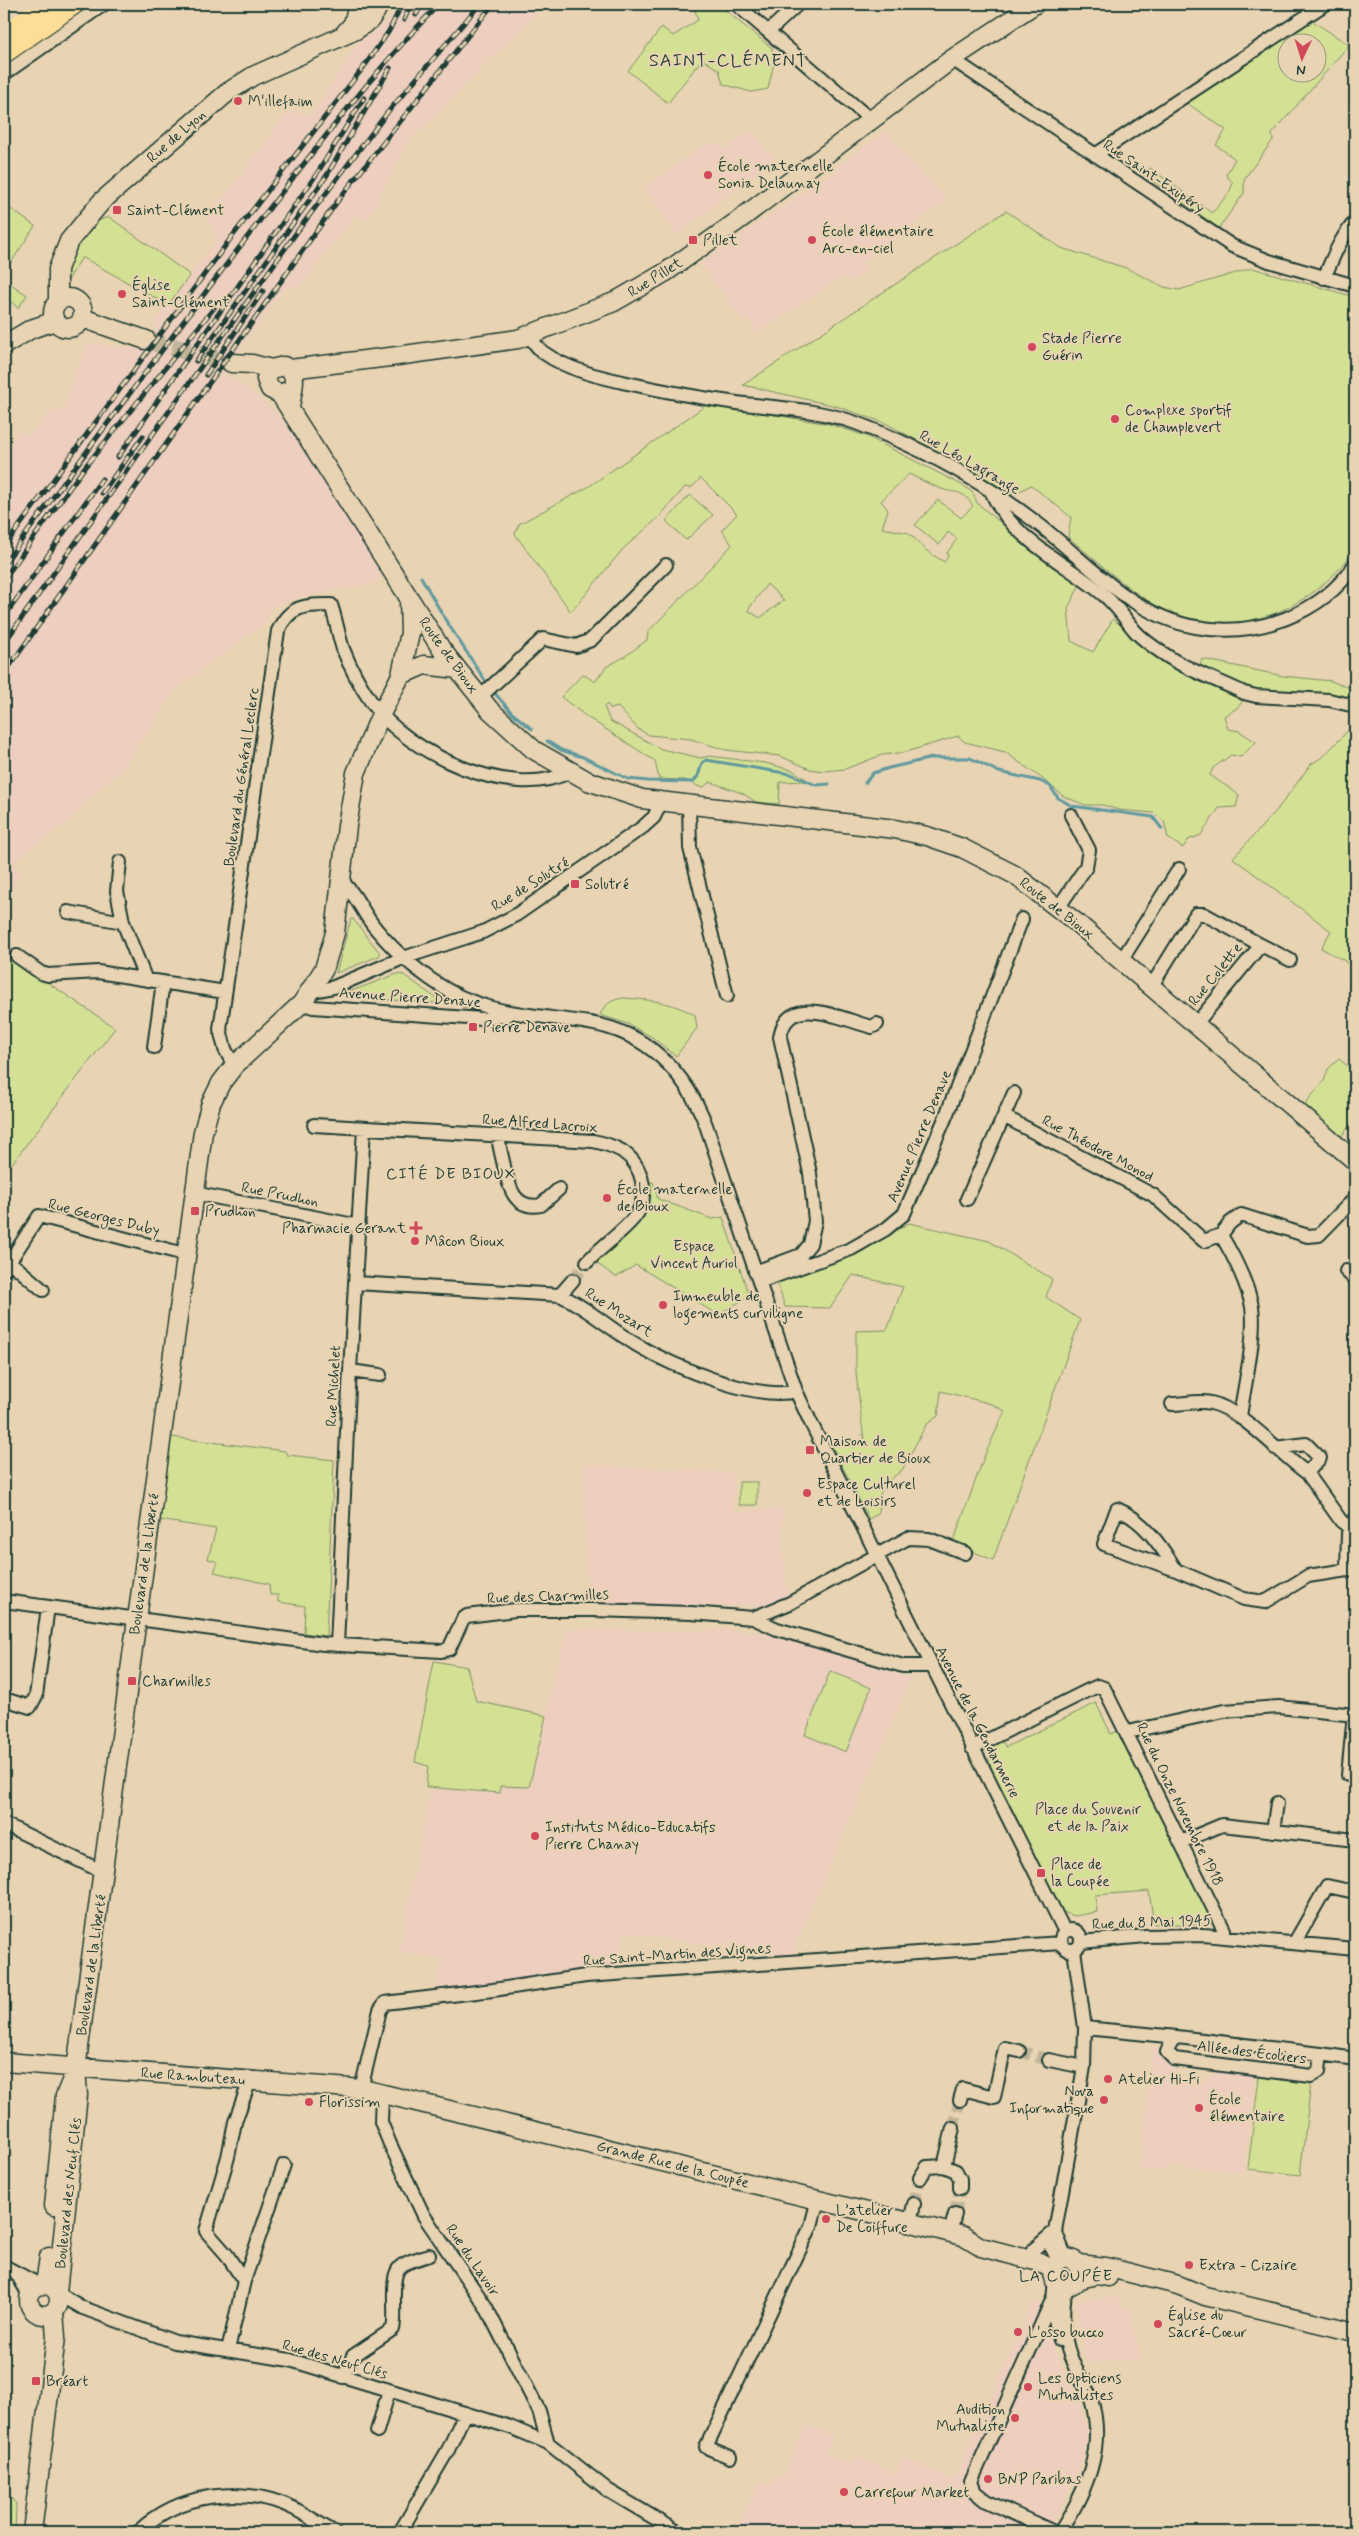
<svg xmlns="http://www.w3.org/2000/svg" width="1359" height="2536" viewBox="0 0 1359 2536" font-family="Mynerve,sans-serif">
  <rect width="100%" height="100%" fill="#e8d3b2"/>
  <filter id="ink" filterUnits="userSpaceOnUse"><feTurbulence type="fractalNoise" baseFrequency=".02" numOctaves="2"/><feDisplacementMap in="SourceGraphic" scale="10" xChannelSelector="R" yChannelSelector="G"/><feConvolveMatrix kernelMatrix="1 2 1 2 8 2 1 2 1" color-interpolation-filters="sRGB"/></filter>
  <g filter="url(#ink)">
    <!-- built -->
    <path fill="#edcebf" d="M394 4H545L407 143 367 222 356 214 299 288 285 287 224 372 258 397 288 425 378 563 382 572 378 582 295 598 272 608 263 624 175 690 124 766 65 824 10 864 22 873 7 894 4 902V462L18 429 27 436 51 411 64 410 86 343 140 349 155 332 156 320 218 238 206 216 217 200 221 201 288 111 312 115 356 44 387 21 392 15Z
      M752 130 775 161H773L676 235 644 188 701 146 719 143 724 150Z
      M885 131 946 200 861 264 865 271 850 282 845 275 757 333 748 319 744 321 700 263 814 185Z
      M583 1464 733 1473 734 1513 782 1507 785 1586H788L789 1599 768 1606 589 1604Z
      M566 1629 697 1632 722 1629 769 1634 911 1678 791 1956 625 1933 618 1964 486 1984 436 1989 442 1959 399 1951 431 1789 499 1793 500 1785 529 1786Z
      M1153 2044 1193 2089 1219 2070 1254 2074 1244 2172 1167 2165 1166 2170H1140Z
      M1118 2297 1122 2308H1130L1140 2359 1087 2363 1076 2301Z
      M1033 2302 1044 2308 1050 2336 1061 2368 1078 2398 1086 2429V2450L1059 2512 1045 2532H735L760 2481 771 2485 776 2475 783 2477 806 2424 833 2437 826 2453 851 2464 856 2456 895 2474 902 2457 954 2480Z"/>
    <!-- green -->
    <path fill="#d4e194" stroke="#7a8f64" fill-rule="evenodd" d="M690 4H717L772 48 774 63 768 89 751 92 723 84 719 70 702 59 668 103 628 71 662 27 673 36 698 20 694 7Z
      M1308 18 1349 45 1272 134 1273 140 1244 179V193L1219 228 1145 176 1150 168 1212 213 1229 193 1233 183 1226 175 1235 159 1216 145 1226 130 1184 101ZM1286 42H1316V72H1286Z
      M8 207 35 226 10 264 5 280 27 295 18 308 4 296V214Z
      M1006 211 1061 248 1126 268 1164 287 1179 290 1252 268 1355 297V549C1310 614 1228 645 1155 605 1124 587 1096 560 1068 537L1071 517 1031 485 1013 495 969 468 885 423 836 406 743 385Z
      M109 217 190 275 168 305 82 257 67 282 66 262 97 221Z
      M708 404 829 424 866 436 964 486 973 493 977 503 1054 568 1081 583 1068 608 1071 641 1093 652 1113 619 1165 664 1203 679 1243 701 1237 708 1224 716 1228 729 1239 731 1256 742 1241 757 1231 755 1213 768 1210 775 1239 795 1236 807 1219 808 1201 835 1188 840 1183 848 1168 838 1164 821 1154 813 1119 810 1103 805H1085L1063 796 1044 780 1005 752 965 742 958 736 906 752 882 755 845 769 824 771 810 769 780 756 726 750 691 739 649 735 638 729 618 707 611 709 607 704 604 707 610 721 661 749 701 758 709 756 765 763 792 770 809 781 780 782 779 804 756 802 742 793 710 782 702 788 685 780 659 779 655 761 587 717 561 697 583 674 595 682 606 667 624 657 647 640 648 632 732 545 722 530 737 514 701 478 691 488 685 487 659 517 623 549 571 612 515 534 519 524 588 487ZM909 474C919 479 929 484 939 488 955 495 961 487 973 506L961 518 938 500 915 525 939 545 948 532 957 539 947 553 948 557 944 562 927 551 909 533 882 528 888 510 881 501ZM767 584 784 600 760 618 748 610Z
      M690 495 713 515 686 540 666 521Z
      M1202 659 1283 676 1331 681 1355 690V701C1320 688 1281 699 1245 688 1229 683 1214 673 1200 665Z
      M1355 723V974L1345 961 1321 948 1331 931 1233 858 1277 810 1311 764 1324 756Z
      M351 919H353L380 953 379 956 336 973Z
      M4 953 115 1028 4 1174Z
      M397 974 404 975 440 1001 436 1003 345 997 346 993Z
      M623 998C652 1000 668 1001 695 1015L697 1028 676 1056 652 1037 628 1024 600 1015C605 1004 611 1000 623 998Z
      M1339 1059 1355 1072V1118L1341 1137 1304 1105 1324 1081 1328 1069Z
      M653 1182 658 1199 712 1219 723 1217 749 1296 718 1315 636 1265 616 1277 592 1260 633 1222 647 1183Z
      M909 1223 989 1241 1052 1279 1046 1297 1080 1320 993 1560 953 1543 984 1457 1005 1411 992 1404 941 1391 938 1416 926 1425 902 1470 887 1482 880 1494 878 1514 869 1519 831 1444 864 1441 856 1373V1331L887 1330 903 1287 853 1275 830 1308 785 1307 777 1282 862 1251Z
      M170 1437 285 1451 287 1455 334 1460 326 1636 304 1633 305 1606 278 1602V1595H270L269 1584 214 1572 218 1562 208 1559 216 1529 159 1520Z
      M739 1482H757V1505H739Z
      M434 1661 467 1667 476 1701 546 1716 529 1787 500 1786V1793L426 1787 428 1766 415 1762Z
      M830 1671 871 1688 846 1752 805 1735Z
      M1096 1703 1111 1734 1118 1731 1213 1921H1206L1204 1924H1154L1149 1891 1095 1895 1097 1912 1075 1916 1063 1912 995 1780C988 1764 984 1750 1001 1740L1006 1747Z
      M1259 2077 1311 2083 1300 2175 1248 2169Z
      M4 2497 11 2498 16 2504 15 2532H4Z"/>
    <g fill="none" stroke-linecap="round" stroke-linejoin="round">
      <!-- stream -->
      <path stroke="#5f999f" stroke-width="3" d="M421 577 445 619 488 685
        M492 690 512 713 532 729
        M547 741 561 750 583 757 628 779 648 781 693 782 698 776 702 763 706 760 791 774 816 785 829 784
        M865 783 873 773 889 768 932 758H970L999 772 1040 781 1050 786 1058 798 1072 806 1153 817 1162 829"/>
      <!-- street-tunnel -->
      <path stroke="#c0b599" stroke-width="12" stroke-dasharray="12 6" stroke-linecap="butt" d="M573 1280 587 1262
        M1019 2051 1049 2060
        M953 2128 960 2100
        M914 2204 920 2178
        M955 2214 960 2188"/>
      <!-- secondary-tunnel -->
      <path stroke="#c0b599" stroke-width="18" stroke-dasharray="18 9" stroke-linecap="butt" d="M146 340 231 363"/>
      <defs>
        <path id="street" d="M736 4 871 120
          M376 11 386 4
          M4 19 26 4
          M769 31 798 4
          M952 59 1232 246 1269 261 1355 286
          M4 74 104 4
          M1095 155 1325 4
          M1324 278C1333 258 1340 238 1355 222
          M529 336C534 342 538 349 544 353 568 370 600 377 627 383 663 391 700 398 737 403 776 408 818 409 856 423 923 448 986 483 1042 527 1090 565 1133 616 1196 627 1254 638 1322 615 1355 564
          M991 491C1011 540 1067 563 1105 596 1117 606 1125 619 1135 631 1145 642 1162 653 1175 661 1196 673 1222 682 1244 693L1256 696 1329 700 1355 706
          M480 697 543 639 576 646 591 640 666 565
          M689 805 690 848 727 996
          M120 862 117 891 123 922 145 978
          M341 881C357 894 363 915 377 930 397 954 422 975 449 991 493 1016 541 1015 589 1023 647 1032 686 1073 706 1125L796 1391 810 1421 1065 1932
          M1058 908 1086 867 1089 850 1071 815
          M68 912 123 922
          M1259 944 1290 960
          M17 956 41 973 48 975 98 972 225 992
          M1121 961 1179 869
          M1151 987 1196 914H1204L1259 944 1256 951 1195 1025
          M310 992 334 987 403 958 483 932 516 915 643 827 654 817 661 802
          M302 1003 313 1007 482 1019 508 1015
          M154 1047 163 982
          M234 1066 225 1049 220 1029 278 631C290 605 305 605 331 605 336 619 338 634 343 649 350 667 361 687 372 703 407 753 511 802 569 772
          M1005 1117 1153 1195 1204 1241 1221 1235
          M314 1125 593 1141C603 1143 613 1146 622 1151 644 1166 651 1199 633 1219 619 1235 601 1247 587 1262
          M498 1136C499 1146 502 1156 504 1166 509 1187 514 1210 541 1205L559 1189
          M194 1193 359 1226
          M967 1199 1014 1093
          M10 1262 43 1290
          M4 1270 39 1216 184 1254
          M1346 1271 1355 1279
          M755 1272 801 1255 810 1244 815 1221 810 1173 780 1037C788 991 843 1020 872 1027L877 1024
          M759 1282 851 1249 886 1229 904 1214 946 1116 1022 919
          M356 1283 560 1295C588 1308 610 1329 637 1345 672 1366 757 1402 796 1391
          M560 1295 573 1280
          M350 1371 380 1375
          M1172 1404C1184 1404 1199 1400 1211 1403 1241 1409 1280 1454 1307 1473L1320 1458 1306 1444 1275 1448
          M1240 1417C1244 1385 1258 1331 1251 1302 1245 1278 1233 1255 1221 1235L1230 1223 1241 1215 1308 1236 1319 1235 1355 1198
          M1307 1473 1341 1521 1350 1528
          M1355 1518 1348 1533 1347 1570 1355 1571
          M1176 1570C1161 1546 1144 1520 1117 1509L1104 1544 1176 1570 1244 1599 1265 1602 1308 1576 1347 1570
          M4 1601 324 1644 441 1651 449 1649 463 1619 467 1616 515 1610H593L691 1613 753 1618 790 1603 908 1538 929 1539 965 1553
          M753 1618 777 1629 903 1666H931
          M337 1645 349 1388 364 1128
          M4 1699 30 1707 36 1696 48 1607
          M1354 1714 1348 1775 1355 1776
          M1128 1732 1224 1711 1279 1707 1355 1715
          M972 1748 1089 1690 1098 1686 1104 1688 1224 1930V1936
          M4 1824 103 1872
          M1273 1831 1277 1803
          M1181 1842 1222 1825 1355 1840
          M1061 1940a10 10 0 1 1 20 0a10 10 0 1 1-20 0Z
          M1081 1942 1146 1936 1204 1935 1355 1949
          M1295 1942 1327 1886 1350 1891
          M1085 2028 1177 2037
          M1177 2037 1321 2054 1319 2071 1311 2076 1174 2059 1167 2052 1171 2042Z
          M1321 2054 1355 2059
          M1049 2060 1084 2067
          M361 2089 380 2010 385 2003 493 1990 586 1976 1061 1943
          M382 2094 381 2122 390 2144 424 2216 486 2307 539 2411 548 2443
          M960 2100 963 2089 994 2097 1005 2048 1019 2051
          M944 2166 953 2128
          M920 2178 927 2167 944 2166 956 2171 960 2179V2188
          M910 2222 914 2204
          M1055 2231 1066 2258
          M950 2233 955 2214
          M1051 2236 1050 2245 1057 2260
          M1033 2250 1055 2231 1084 2067 1085 2028 1074 1950
          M4 2266 40 2285
          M17 2274 29 2295
          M244 2281 284 2165
          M1055 2281 1052 2309 1060 2340
          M59 2294 83 2308 175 2342 290 2360 510 2427 548 2443 609 2491 678 2532
          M1053 2298 971 2482 975 2492 986 2501 1054 2532
          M228 2350 244 2281 227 2255 206 2231 228 2157 235 2122 250 2080
          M343 2377 353 2356 393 2329C397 2313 389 2278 400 2267 406 2261 421 2258 429 2255
          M377 2431 389 2391
          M730 2457 706 2447 811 2226 818 2199
          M138 2532C178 2493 244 2484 295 2509 308 2516 321 2525 334 2532
          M400 2532 448 2450 465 2413
          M1060 2532C1086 2491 1106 2448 1091 2399 1087 2388 1079 2376 1074 2365 1063 2342 1060 2311 1067 2286"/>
        <path id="secondary" d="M344 34 353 24 358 4
          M53 313a15 15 0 1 1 30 0a15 15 0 1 1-30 0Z
          M58 302V269L69 241 102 201 228 92 253 76 356 30 370 20 376 11
          M82 318 146 340
          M4 345 31 329 55 321
          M231 363 252 364 271 369
          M290 369 390 357 518 339 614 302 666 272 739 220 952 59 1035 4
          M280 394 442 650 490 710 534 750 588 781 642 799 895 829 927 836 962 848 1015 875 1077 923 1355 1161
          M290 408C291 397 296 382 293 373L284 366 271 369 266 379 270 389 280 394 290 390
          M401 675 424 665 457 669
          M4 2062 363 2089 900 2220 963 2236 981 2247 1039 2262 1052 2269
          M54 2206 65 2096 75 2072
          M1052 2272a14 14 0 1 1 28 0a14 14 0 1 1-28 0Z
          M1078 2264 1106 2267 1178 2285 1205 2296 1355 2332
          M1079 2279 1098 2275 1108 2277
          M45 2284 49 2257
          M29 2300a15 15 0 1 1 30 0a15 15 0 1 1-30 0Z
          M57 2292 78 2095 76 2069 203 1132 211 1103 221 1083 234 1066 302 1003 324 969 335 933 347 826 356 773 381 714 401 675 410 633 409 599
          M32 2532 56 2337 54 2312"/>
        <path id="primary" d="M4 36 49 4
          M4 53 74 4"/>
      </defs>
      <!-- street casing -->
      <use href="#street" stroke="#1f3d34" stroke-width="16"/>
      <!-- secondary casing -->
      <use href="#secondary" stroke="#1f3d34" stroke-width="21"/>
      <!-- primary casing -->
      <use href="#primary" stroke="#1f3d34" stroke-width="24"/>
      <!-- street -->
      <use href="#street" stroke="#e8d3b2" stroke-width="12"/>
      <!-- secondary -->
      <use href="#secondary" stroke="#e8d3b2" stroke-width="18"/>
      <!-- primary -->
      <use href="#primary" stroke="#fedd96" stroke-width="20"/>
      <defs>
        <path id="rail" d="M416 15 422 4
          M404 20 411 4
          M196 361 327 175 390 68
          M206 375 263 291
          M118 457 316 175 364 98
          M102 493 143 436
          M4 547 231 238 366 64 389 31 402 4
          M4 564C89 448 174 333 261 219 318 146 374 71 439 4
          M4 579 84 468 214 308
          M4 617 102 479
          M4 643 299 229 387 113 480 4
          M4 674 339 199 493 4"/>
      </defs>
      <!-- rail casing -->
      <use href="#rail" stroke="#1f3d34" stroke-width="5"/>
      <!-- rail -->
      <use href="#rail" stroke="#e8d3b2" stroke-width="3" stroke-dasharray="9" stroke-linecap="butt"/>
    </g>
  </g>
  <!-- markers -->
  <g fill="#d1495b" stroke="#e8d3b2" stroke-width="2">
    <circle cx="238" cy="101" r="5"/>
    <circle cx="708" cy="175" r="5"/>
    <rect x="112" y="205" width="10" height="10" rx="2.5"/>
    <rect x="688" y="235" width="10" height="10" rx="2.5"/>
    <circle cx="812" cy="240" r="5"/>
    <circle cx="122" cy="294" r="5"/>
    <circle cx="1032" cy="347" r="5"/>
    <circle cx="1115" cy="419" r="5"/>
    <rect x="570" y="879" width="10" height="10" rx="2.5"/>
    <rect x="468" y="1022" width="10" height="10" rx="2.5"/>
    <circle cx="607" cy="1198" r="5"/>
    <rect x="190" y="1206" width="10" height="10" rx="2.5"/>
    <path d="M413.5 1220.5h5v5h5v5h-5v5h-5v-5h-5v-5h5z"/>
    <circle cx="415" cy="1241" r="5"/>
    <circle cx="663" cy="1305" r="5"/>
    <rect x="805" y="1445" width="10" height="10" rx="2.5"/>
    <circle cx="807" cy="1493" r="5"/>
    <rect x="127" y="1676" width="10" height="10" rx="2.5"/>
    <circle cx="535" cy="1836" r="5"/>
    <rect x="1036" y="1868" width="10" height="10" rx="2.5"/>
    <circle cx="1108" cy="2079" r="5"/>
    <circle cx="1104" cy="2100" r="5"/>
    <circle cx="309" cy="2102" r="5"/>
    <circle cx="1199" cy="2108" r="5"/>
    <circle cx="826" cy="2219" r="5"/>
    <circle cx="1189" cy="2265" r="5"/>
    <circle cx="1158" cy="2324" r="5"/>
    <circle cx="1018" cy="2332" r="5"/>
    <rect x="31" y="2376" width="10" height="10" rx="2.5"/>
    <circle cx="1028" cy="2387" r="5"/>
    <circle cx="1015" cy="2418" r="5"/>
    <circle cx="988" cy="2479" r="5"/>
    <circle cx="844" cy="2492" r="5"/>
  </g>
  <g text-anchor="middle" stroke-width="4" stroke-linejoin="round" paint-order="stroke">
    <!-- poi labels -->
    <g font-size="15" fill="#1f3d34" stroke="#e8d3b2" text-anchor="start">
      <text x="248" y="106">M'illefaim</text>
      <text x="718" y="171">École maternelle<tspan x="718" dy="17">Sonia Delaunay</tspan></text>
      <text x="127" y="215">Saint-Clément</text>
      <text x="822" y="236">École élémentaire<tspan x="822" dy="17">Arc-en-ciel</tspan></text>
      <text x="703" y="245">Pillet</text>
      <text x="132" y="290">Église<tspan x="132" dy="17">Saint-Clément</tspan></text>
      <text x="1042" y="343">Stade Pierre<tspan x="1042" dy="17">Guérin</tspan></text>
      <text x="1125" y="415">Complexe sportif<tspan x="1125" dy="17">de Champlevert</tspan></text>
      <text x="585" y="889">Solutré</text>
      <text x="483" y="1032">Pierre Denave</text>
      <text x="617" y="1194">École maternelle<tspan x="617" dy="17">de Bioux</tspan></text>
      <text x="205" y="1216">Prudhon</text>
      <text x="406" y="1233" text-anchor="end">Pharmacie Gerant</text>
      <text x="425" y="1246">Mâcon Bioux</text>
      <text x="673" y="1301">Immeuble de<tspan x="673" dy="17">logements curviligne</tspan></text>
      <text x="820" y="1446">Maison de<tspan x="820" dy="17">Quartier de Bioux</tspan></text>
      <text x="817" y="1489">Espace Culturel<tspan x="817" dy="17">et de Loisirs</tspan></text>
      <text x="142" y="1686">Charmilles</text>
      <text x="545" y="1832">Instituts Médico-Educatifs<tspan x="545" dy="17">Pierre Chanay</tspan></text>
      <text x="1051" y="1869">Place de<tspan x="1051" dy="17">la Coupée</tspan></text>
      <text x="1118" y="2084">Atelier Hi-Fi</text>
      <text x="1094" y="2096" text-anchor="end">Nova<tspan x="1094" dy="17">Informatique</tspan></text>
      <text x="1209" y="2104">École<tspan x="1209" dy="17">élémentaire</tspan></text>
      <text x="319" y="2107">Florissim</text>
      <text x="836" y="2215">L’atelier<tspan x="836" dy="17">De Coiffure</tspan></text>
      <text x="1199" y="2270">Extra - Cizaire</text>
      <text x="1168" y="2320">Église du<tspan x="1168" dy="17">Sacré-Cœur</tspan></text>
      <text x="1028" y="2337">L'osso bucco</text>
      <text x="1038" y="2383">Les Opticiens<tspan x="1038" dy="17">Mutualistes</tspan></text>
      <text x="46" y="2386">Bréart</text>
      <text x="1005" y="2414" text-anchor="end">Audition<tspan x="1005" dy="17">Mutualiste</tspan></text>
      <text x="998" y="2484">BNP Paribas</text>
      <text x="854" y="2497">Carrefour Market</text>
    </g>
    <!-- street labels -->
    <g font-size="15" fill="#1f3d34" stroke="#e8d3b2">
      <text transform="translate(176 136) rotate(-41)" y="5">Rue de Lyon</text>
      <text transform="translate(1154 176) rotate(34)" y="5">Rue Saint-Exupéry</text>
      <text transform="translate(655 277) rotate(-32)" y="5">Rue Pillet</text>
      <text transform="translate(970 462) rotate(30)" y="5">Rue Léo Lagrange</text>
      <text transform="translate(449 655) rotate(54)" y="5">Route de Bioux</text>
      <text transform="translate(241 777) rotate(-82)" y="5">Boulevard du Général Leclerc</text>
      <text transform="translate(530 884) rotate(-32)" y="5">Rue de Solutré</text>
      <text transform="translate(1057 908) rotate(38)" y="5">Route de Bioux</text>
      <text transform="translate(1215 974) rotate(-51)" y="5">Rue Colette</text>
      <text transform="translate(410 997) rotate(4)" y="5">Avenue Pierre Denave</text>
      <text transform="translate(540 1123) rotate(4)" y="5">Rue Alfred Lacroix</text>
      <text transform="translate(919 1136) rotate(-67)" y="5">Avenue Pierre Denave</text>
      <text transform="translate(1098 1148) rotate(28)" y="5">Rue Théodore Monod</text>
      <text transform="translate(280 1194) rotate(11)" y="5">Rue Prudhon</text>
      <text transform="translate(104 1217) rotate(14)" y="5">Rue Georges Duby</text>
      <text transform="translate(619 1312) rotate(33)" y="5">Rue Mozart</text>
      <text transform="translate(333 1386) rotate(-87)" y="5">Rue Michelet</text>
      <text transform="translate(144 1564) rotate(-82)" y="5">Boulevard de la Liberté</text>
      <text transform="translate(548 1596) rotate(-2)" y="5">Rue des Charmilles</text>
      <text transform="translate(978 1722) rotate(63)" y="5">Avenue de la Gendarmerie</text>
      <text transform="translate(1180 1804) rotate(64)" y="5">Rue du Onze Novembre 1918</text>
      <text transform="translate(1152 1922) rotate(-2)" y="5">Rue du 8 Mai 1945</text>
      <text transform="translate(677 1954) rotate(-4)" y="5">Rue Saint-Martin des Vignes</text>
      <text transform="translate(91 1965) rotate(-82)" y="5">Boulevard de la Liberté</text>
      <text transform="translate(1252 2052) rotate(7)" y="5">Allée des Écoliers</text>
      <text transform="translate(193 2076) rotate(4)" y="5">Rue Rambuteau</text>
      <text transform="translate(673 2164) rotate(14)" y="5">Grande Rue de la Coupée</text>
      <text transform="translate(68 2193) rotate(-84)" y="5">Boulevard des Neuf Clés</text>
      <text transform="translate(473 2260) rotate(56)" y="5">Rue du Lavoir</text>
      <text transform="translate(335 2359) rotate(16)" y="5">Rue des Neuf Clés</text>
    </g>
    <!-- park labels -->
    <g font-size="15" fill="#284539" stroke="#e8d3b2">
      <text x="694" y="1251">Espace<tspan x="694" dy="17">Vincent Auriol</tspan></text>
      <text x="1088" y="1814">Place du Souvenir<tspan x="1088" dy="17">et de la Paix</tspan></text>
    </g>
    <!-- neighbourhood labels -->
    <g font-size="16" letter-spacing="1" fill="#1f3d34" stroke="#e8d3b2">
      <text x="451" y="1179">CITÉ DE BIOUX</text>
      <text x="1066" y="2281">LA COUPÉE</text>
    </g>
    <!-- quarter labels -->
    <g font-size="18" letter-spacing="1" fill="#1f3d34" stroke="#e8d3b2">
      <text x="728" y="66">SAINT-CLÉMENT</text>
    </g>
  </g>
  <!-- margin -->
  <rect width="1359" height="2536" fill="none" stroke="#e8d3b2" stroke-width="20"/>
  <rect x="10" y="10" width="1339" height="2516" fill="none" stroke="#1f3d34" stroke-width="2" filter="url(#ink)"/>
  <!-- north arrow -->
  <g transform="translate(1302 58) rotate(184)"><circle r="24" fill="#e8d3b2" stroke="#989780"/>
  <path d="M0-4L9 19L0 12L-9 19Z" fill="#d1495b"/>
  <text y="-8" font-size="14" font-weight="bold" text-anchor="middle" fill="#1f3d34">N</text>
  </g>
</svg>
